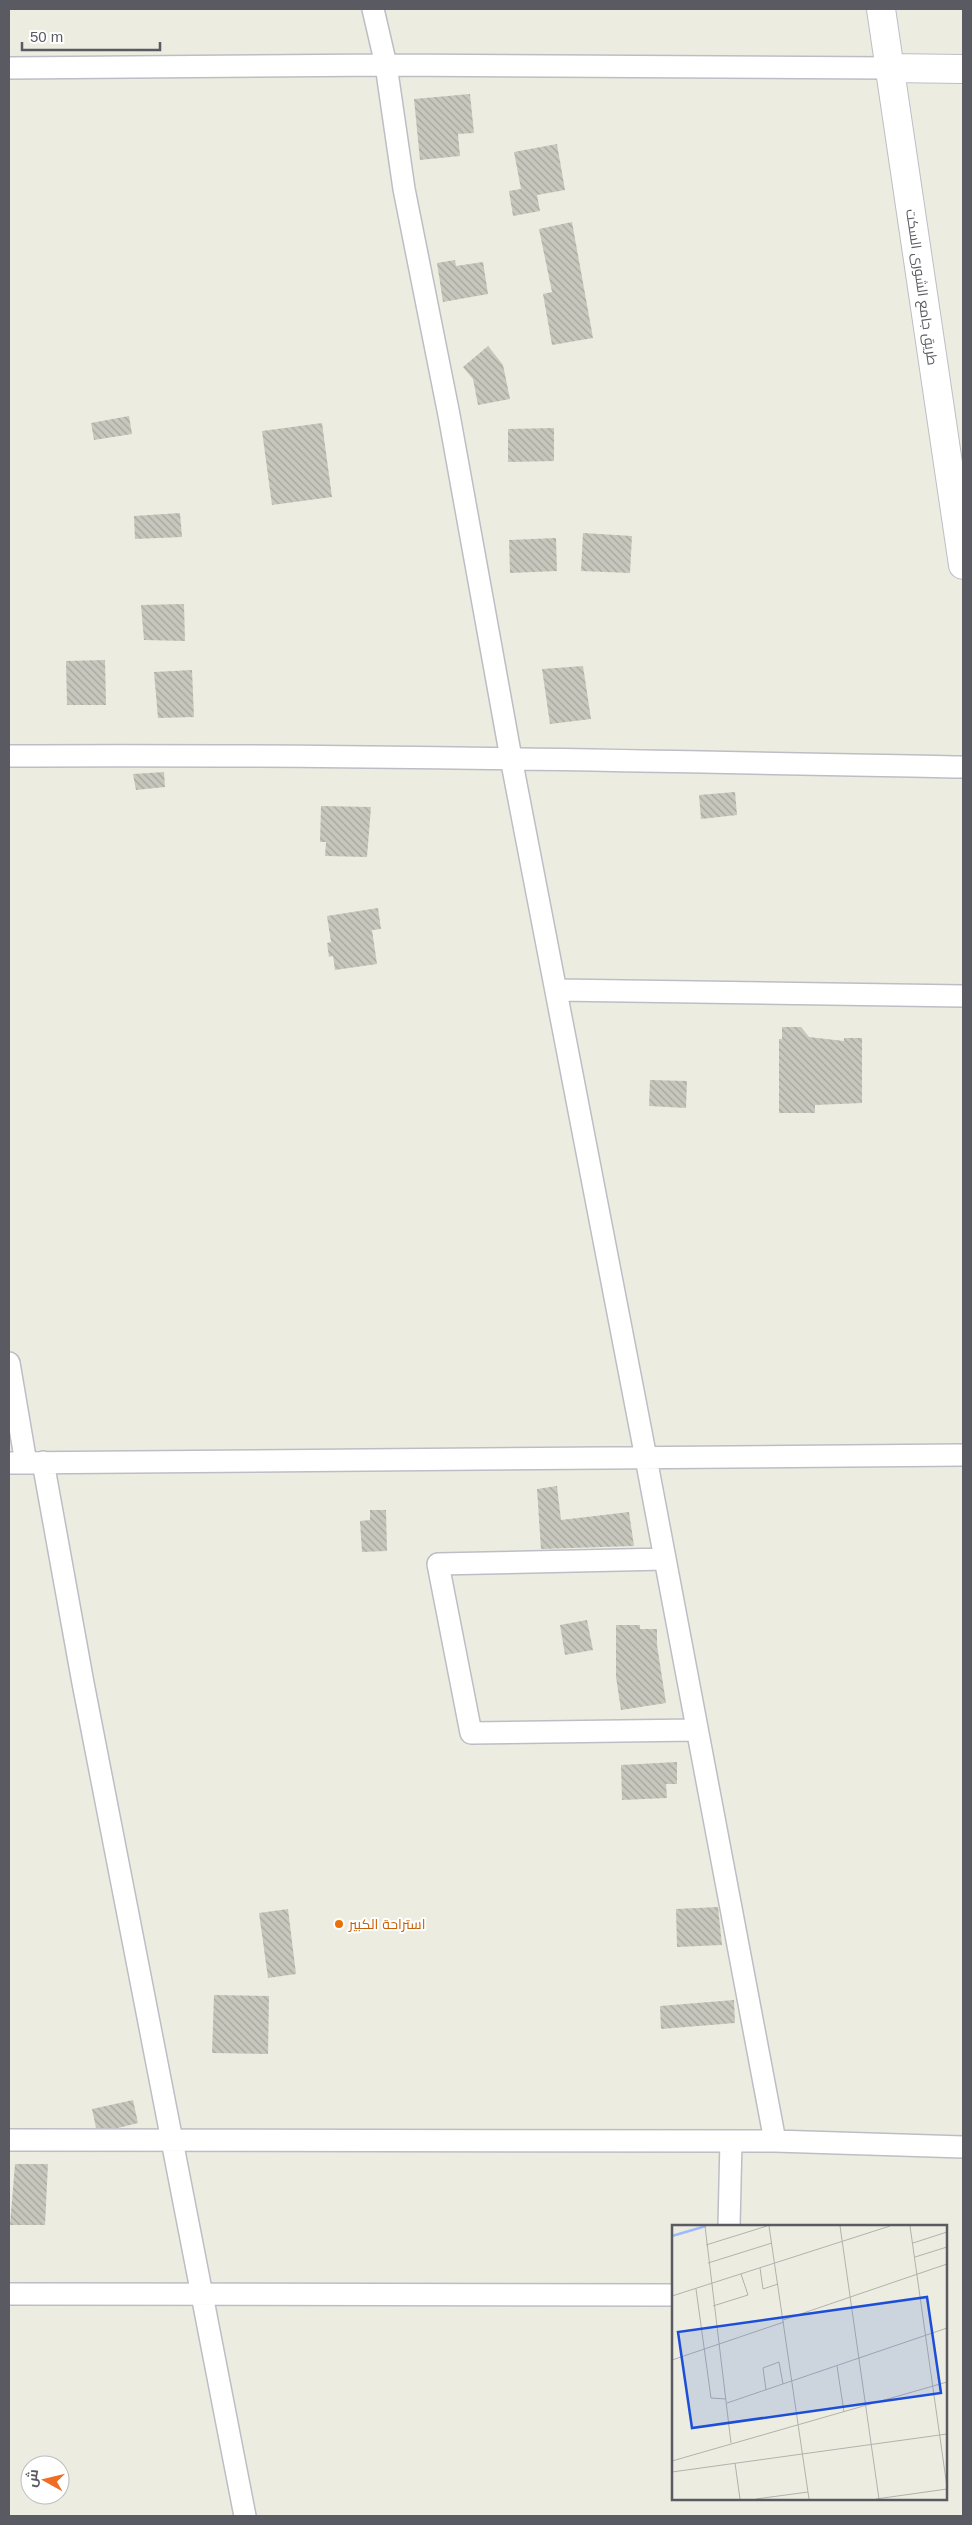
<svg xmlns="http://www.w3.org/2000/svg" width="972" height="2525" viewBox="0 0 972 2525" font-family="Helvetica,Cairo,sans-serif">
  <defs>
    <pattern id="building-back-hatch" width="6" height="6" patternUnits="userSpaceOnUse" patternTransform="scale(1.25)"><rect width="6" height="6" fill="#c8c7bd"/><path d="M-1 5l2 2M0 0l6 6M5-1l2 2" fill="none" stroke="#a5a59d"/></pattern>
  </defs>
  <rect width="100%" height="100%" fill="#ecede0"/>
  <!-- building -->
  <path fill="url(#building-back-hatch)" d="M470 94 474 133 458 134 460 156 420 160 414 99Z
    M557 144 565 190 537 195 540 211 513 216 509 191 521 189 514 152Z
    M572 222 593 338 552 345 543 294 552 292 539 229Z
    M455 260 456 266 483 262 488 294 443 302 437 263Z
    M488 346 503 365 510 399 478 405 473 379 463 367Z
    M129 416 132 434 94 440 91 423Z
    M322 423 332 497 272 505 262 431Z
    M554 428V461L508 462V429Z
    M180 513 182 537 135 539 134 516Z
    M583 533 632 536 630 573 581 571Z
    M556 538 557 571 510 573 509 540Z
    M184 604 185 641 144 640 141 605Z
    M105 660 106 705H67L66 661Z
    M583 666 591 719 550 724 542 669Z
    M192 670 194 717 158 718 154 672Z
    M164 772 165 787 136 790 133 774Z
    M735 792 737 815 701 819 699 795Z
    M321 806 371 807 367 857 325 856 326 842H320Z
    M378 908 381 929 372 930 377 964 335 970 333 956 329 957 327 943 331 942 327 916Z
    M782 1027H801L809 1037 844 1041V1038H862V1103L815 1105V1113H779V1039H782Z
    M650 1080 687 1081 686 1108 649 1106Z
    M557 1486 561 1520 629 1512 634 1546 541 1549 537 1489Z
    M370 1510H386L387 1551 362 1552 360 1521 370 1520Z
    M587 1620 593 1650 565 1655 560 1625Z
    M616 1625H640V1629H657V1645L666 1703 621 1710 616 1677Z
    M677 1762V1784H666L667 1798 622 1800 621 1765Z
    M718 1907 722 1945 677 1947 676 1909Z
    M288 1909 296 1974 268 1978 259 1913Z
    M214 1995 269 1996 268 2054 212 2053Z
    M734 2000 735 2023 661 2029 660 2006Z
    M133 2100 138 2123 118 2128H96L92 2109Z
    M15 2164H48L45 2225H10Z"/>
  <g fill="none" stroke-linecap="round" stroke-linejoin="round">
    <defs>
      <path id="street" d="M373 9 386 65 404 189 449 415 511 758 646 1458 775 2141
        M9 68 386 65 889 68
        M9 756C327 754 645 761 963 767
        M557 990 963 996
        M9 1363 26 1463
        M43 1462 83 1683 245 2516
        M9 1463 963 1455
        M665 1559 438 1564 471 1733 697 1730
        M9 2140 775 2141 963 2147
        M729 2226 731 2141
        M9 2294 673 2295"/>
      <path id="secondary" d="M881 9 963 565
        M889 68 963 69"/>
    </defs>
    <!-- street casing -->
    <use href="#street" stroke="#bdbec5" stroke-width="24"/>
    <!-- secondary casing -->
    <use href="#secondary" stroke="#bdbec7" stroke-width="30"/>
    <!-- street -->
    <use href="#street" stroke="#fff" stroke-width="21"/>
    <!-- secondary -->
    <use href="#secondary" stroke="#fff" stroke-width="28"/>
  </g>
  <!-- markers -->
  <circle fill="#e8710a" stroke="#fff" stroke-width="2" cx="339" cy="1924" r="5"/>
  <g text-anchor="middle" stroke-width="4" stroke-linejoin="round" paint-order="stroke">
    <!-- street labels -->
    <g font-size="14" fill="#595a62" stroke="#fff">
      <text transform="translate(922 287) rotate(82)" y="5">طريق جامع الشورى السكت</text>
    </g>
    <!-- food labels -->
    <g font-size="14" fill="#c56008" stroke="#fff" text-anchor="start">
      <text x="349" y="1929">استراحة الكبير</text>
    </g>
  </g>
  <!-- overview -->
  <g transform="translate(672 2225)">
    <rect width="275" height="275" fill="#ecede0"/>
    <path fill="none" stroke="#9eb9ff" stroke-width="2.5" d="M0 11 34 1"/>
    <path fill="none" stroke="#b1b2ae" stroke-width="1" d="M33 1 59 218M97 1 137 274M168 1 207 274M238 1 275 262M241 18 275 7M34 20 95 1M243 32 275 22M36 38 100 18M88 43 91 64 106 59M24 64 39 173 54 174M0 71 218 1M41 81 76 70 69 49M111 95 275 39M0 135 112 97M165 141 172 187M94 165 91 143 107 137 111 159M55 178 275 103M0 236 275 157M63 238 68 274M0 247 275 209M84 274 136 267M204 274 275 264"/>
    <path fill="#1d4ed8" fill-opacity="0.15" stroke="#1d4ed8" stroke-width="2.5" d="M255 72 269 168 20 203 6 107Z"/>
    <rect width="275" height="275" fill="none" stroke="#595a62" stroke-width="2.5"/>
  </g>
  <!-- border -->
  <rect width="972" height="2525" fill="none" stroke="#595a62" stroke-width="20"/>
  <!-- north arrow -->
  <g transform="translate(45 2480) rotate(278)"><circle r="24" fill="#ffffff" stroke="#bdbdc0"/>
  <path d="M0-4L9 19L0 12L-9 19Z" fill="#ef6e24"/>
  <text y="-8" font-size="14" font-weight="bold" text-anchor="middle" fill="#595a62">ش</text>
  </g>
  <!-- scale -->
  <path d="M22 42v8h138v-8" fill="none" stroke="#595a62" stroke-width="2.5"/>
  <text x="30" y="42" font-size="15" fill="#595a62" stroke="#ffffff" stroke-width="4" paint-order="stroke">50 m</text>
</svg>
